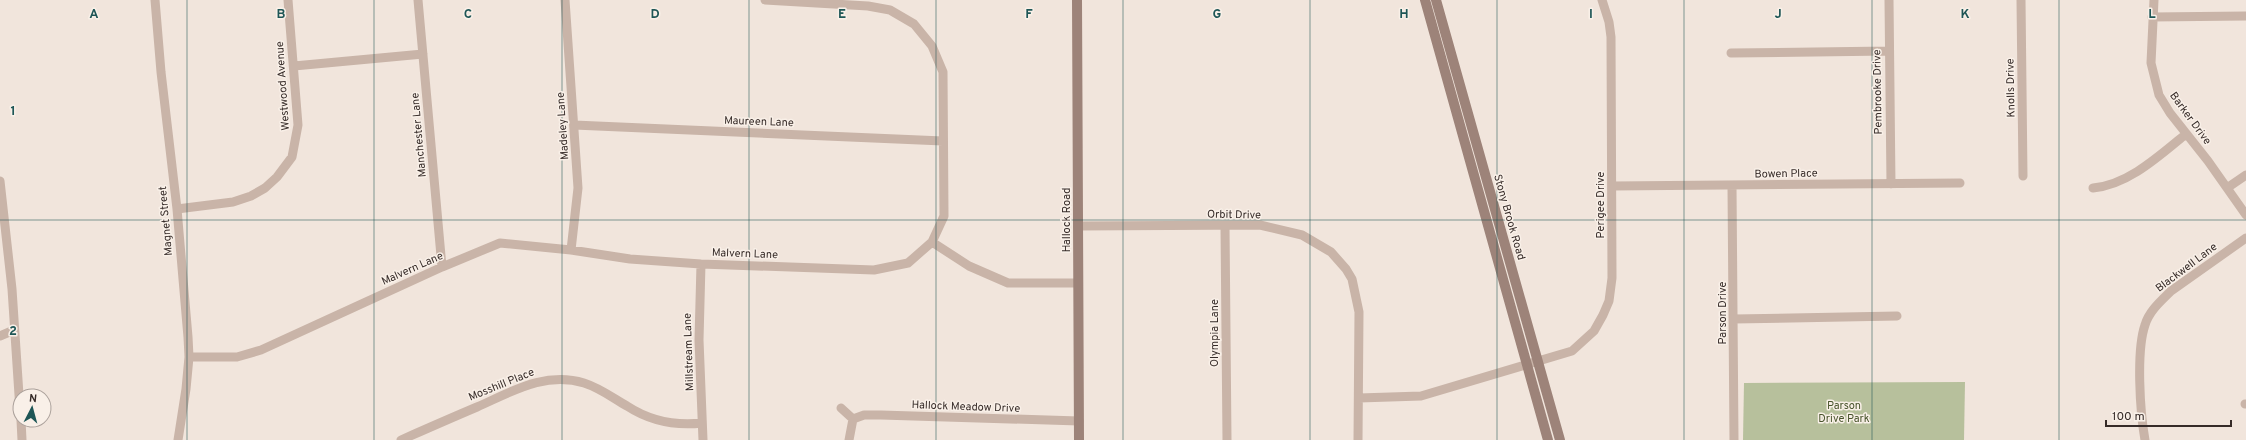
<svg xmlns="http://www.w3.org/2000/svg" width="2246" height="440" viewBox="0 0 2246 440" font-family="Overpass,sans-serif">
  <rect width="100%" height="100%" fill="#f1e5dc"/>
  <!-- green -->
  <path fill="#b7c09c" d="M1965 382 1964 440H1743L1744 383Z"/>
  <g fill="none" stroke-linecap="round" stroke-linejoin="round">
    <!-- street -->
    <path stroke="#c9b4a8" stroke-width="9" d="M155 0 161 72 177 209 188 337 189 357 186 389 178 440
      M418 0 442 267
      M565 0 578 188 571 250
      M1889 0 1891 184
      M2021 0 2023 176
      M2154 0 2151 63 2159 95 2170 113 2208 161 2246 215
      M2152 17 2246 16
      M1731 53 1888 51
      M294 66 423 54
      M574 125 943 141
      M0 181 12 289 20 410
      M1613 186 1960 183
      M1732 186 1734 440
      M2093 188C2128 185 2159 156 2186 134
      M2227 188 2246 175
      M177 209 233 202 251 196 265 188 277 177 292 157 298 125 288 0
      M1078 226 1260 225 1302 235 1331 252 1346 269 1352 279 1359 312 1358 440
      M1225 226 1227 440
      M932 242 969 266 1008 283H1078
      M701 264 699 340 703 440
      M1734 319 1897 316
      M0 336 14 330
      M189 357H237L261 350 442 267 500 243 571 250 630 259 701 264 874 270 908 263 932 242 944 216 943 72 932 46 914 24 890 10 868 6 765 0
      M1359 398 1421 396 1572 351 1594 331 1603 315 1609 301 1612 278 1611 37 1609 22 1602 0
      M2245 404H2246
      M841 408 853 419
      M853 419 864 415H881L1079 421
      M21 420 22 440
      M401 440C426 429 451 418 477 407 511 392 545 371 584 383 600 388 613 398 627 406 650 421 675 426 702 423
      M849 440 853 419
      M2145 440C2140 412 2136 351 2145 325 2149 311 2161 301 2171 291L2246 238"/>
    <!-- secondary -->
    <path stroke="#9d8379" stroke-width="10" d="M1077 0 1079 440
      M1425 0 1548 440
      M1436 0 1560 440"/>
  </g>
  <!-- grid -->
  <path fill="none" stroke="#1e5656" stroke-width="1" stroke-opacity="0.55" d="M187 0V440M374 0V440M562 0V440M749 0V440M936 0V440M1123 0V440M1310 0V440M1497 0V440M1684 0V440M1872 0V440M2059 0V440M0 220H2246"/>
  <g text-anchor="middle" stroke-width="3" stroke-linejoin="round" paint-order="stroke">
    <!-- street labels -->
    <g font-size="11" fill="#362b28" stroke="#f9f0e8">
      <text transform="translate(282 86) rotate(-94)" y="4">Westwood Avenue</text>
      <text transform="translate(2010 88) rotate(-91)" y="4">Knolls Drive</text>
      <text transform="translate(1877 92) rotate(-91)" y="4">Pembrooke Drive</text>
      <text transform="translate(2191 118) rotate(54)" y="4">Barker Drive</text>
      <text transform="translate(759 121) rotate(2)" y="4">Maureen Lane</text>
      <text transform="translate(562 126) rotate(-94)" y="4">Madeley Lane</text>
      <text transform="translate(418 135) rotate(-95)" y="4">Manchester Lane</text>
      <text transform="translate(1786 173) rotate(-1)" y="4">Bowen Place</text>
      <text transform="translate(1600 205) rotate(-90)" y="4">Perigee Drive</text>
      <text transform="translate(1234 214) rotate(1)" y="4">Orbit Drive</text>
      <text transform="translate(1510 217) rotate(74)" y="4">Stony Brook Road</text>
      <text transform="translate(1066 220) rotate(-90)" y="4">Hallock Road</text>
      <text transform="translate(165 221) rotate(-95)" y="4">Magnet Street</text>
      <text transform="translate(745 253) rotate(2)" y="4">Malvern Lane</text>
      <text transform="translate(2186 267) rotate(-37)" y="4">Blackwell Lane</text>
      <text transform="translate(412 268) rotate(-24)" y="4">Malvern Lane</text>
      <text transform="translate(1722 313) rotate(-90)" y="4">Parson Drive</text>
      <text transform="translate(1214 333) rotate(-90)" y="4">Olympia Lane</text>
      <text transform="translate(688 352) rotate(-92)" y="4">Millstream Lane</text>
      <text transform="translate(501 384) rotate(-22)" y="4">Mosshill Place</text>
      <text transform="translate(966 406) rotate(2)" y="4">Hallock Meadow Drive</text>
    </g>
    <!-- park labels -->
    <g font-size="11" fill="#48542c" stroke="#f9f0e8">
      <text x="1844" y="409">Parson<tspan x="1844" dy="13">Drive Park</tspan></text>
    </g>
  </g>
  <g font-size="13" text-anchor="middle" font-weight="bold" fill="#1e5656" stroke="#f9f0e8" stroke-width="3" stroke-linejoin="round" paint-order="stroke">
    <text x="94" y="18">A</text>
    <text x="281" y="18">B</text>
    <text x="468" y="18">C</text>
    <text x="655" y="18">D</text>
    <text x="842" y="18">E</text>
    <text x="1029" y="18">F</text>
    <text x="1217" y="18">G</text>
    <text x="1404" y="18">H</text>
    <text x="1591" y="18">I</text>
    <text x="1778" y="18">J</text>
    <text x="1965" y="18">K</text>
    <text x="2152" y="18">L</text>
    <text x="13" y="115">1</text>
    <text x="13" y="335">2</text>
  </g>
  <!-- north arrow -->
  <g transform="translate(32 408) rotate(6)"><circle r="19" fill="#f9f0e8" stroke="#aba19b"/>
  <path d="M0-3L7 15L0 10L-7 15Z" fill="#1e5656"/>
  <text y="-6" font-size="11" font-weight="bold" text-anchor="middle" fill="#362b28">N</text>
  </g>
  <!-- scale -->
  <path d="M2106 420v6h125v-6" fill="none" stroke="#362b28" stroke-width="2"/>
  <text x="2112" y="420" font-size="12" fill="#362b28" stroke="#f9f0e8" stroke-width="3" paint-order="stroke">100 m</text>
</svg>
